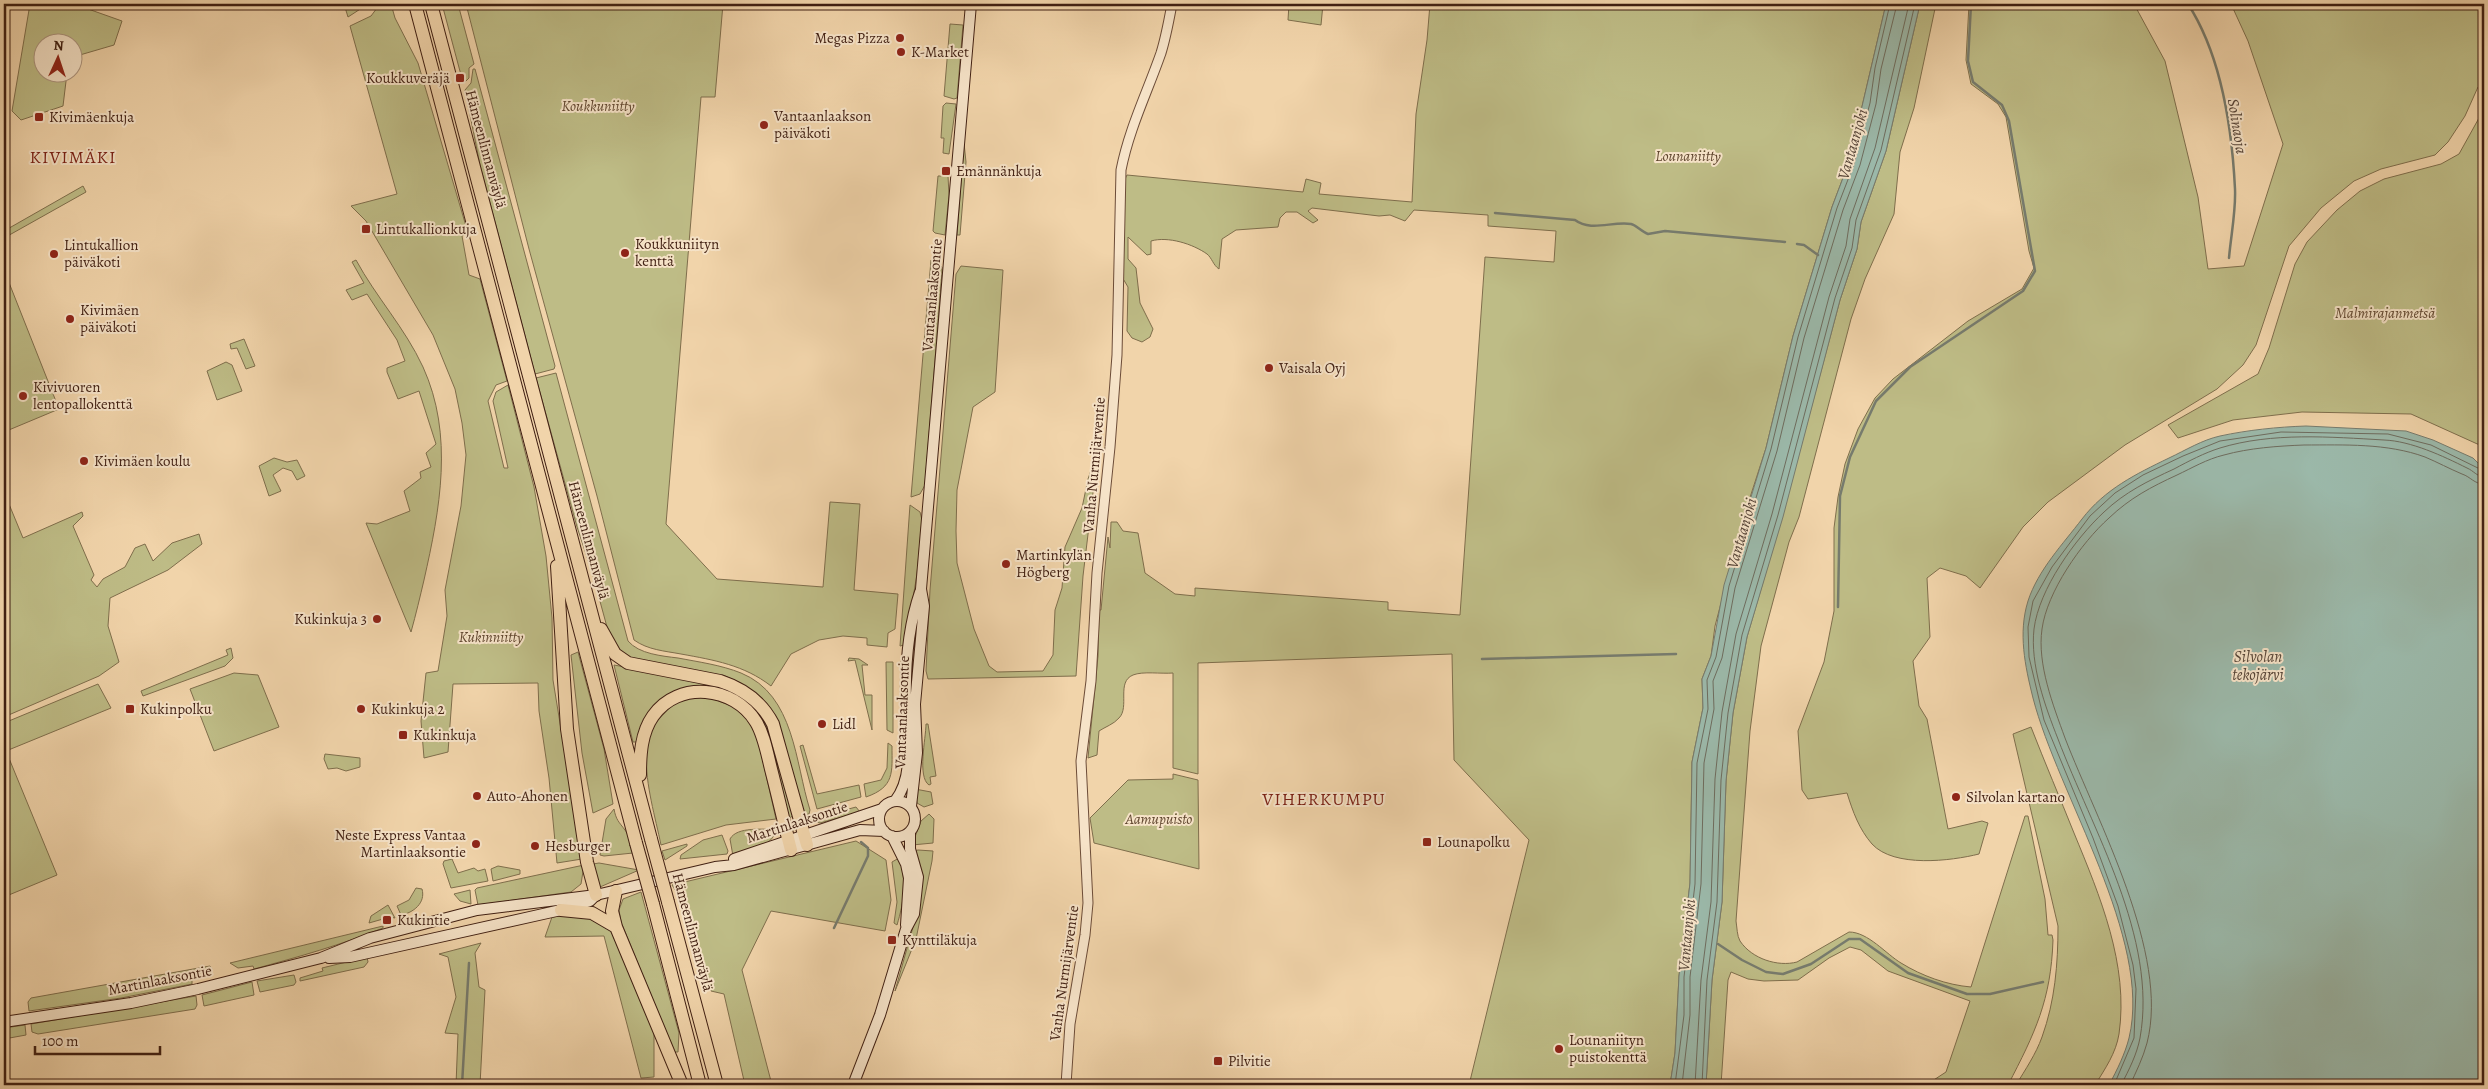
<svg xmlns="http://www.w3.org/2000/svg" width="2488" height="1089" viewBox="0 0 2488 1089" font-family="Alegreya,serif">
  <rect width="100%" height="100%" fill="#f1d4aa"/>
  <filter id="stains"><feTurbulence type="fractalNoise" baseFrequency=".004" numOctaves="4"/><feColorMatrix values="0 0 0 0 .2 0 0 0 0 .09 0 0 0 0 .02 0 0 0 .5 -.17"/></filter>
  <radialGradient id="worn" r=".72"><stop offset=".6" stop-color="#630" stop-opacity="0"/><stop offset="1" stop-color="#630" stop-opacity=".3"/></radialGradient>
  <!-- green -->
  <path fill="#bebc86" stroke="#7f6e4c" d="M30 4H74L122 21 114 45 73 57 72 42H42V72L67 73 63 106 21 120 12 111Z
    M344 4H368L348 17Z
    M380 4H391L395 18 418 63 468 233 462 236 469 275 480 279 507 381 496 385 488 401 504 468H508L493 401 496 392 508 385 534 487 546 556 552 618 553 680 582 859 557 863 549 778 539 711 538 683 453 684 448 752 424 758 421 721 426 673 438 671 447 616 445 590 461 506 466 455 462 423 455 389 433 335 366 221 351 206 397 194 350 26 371 16Z
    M442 4H458L474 64 469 68V78L465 82 463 75H461Z
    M466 4H723L715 97H701L666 524 717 579 823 587 830 502 860 504 854 590 898 594 895 629 888 633 887 647 867 645V638L843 636 819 640 791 654 771 686C744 665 714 660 681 654 665 651 648 650 634 640L597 496 529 249Z
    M1289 4H1323L1321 25 1288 20Z
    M1430 4H1886L1849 162 1832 207 1793 336 1766 448 1744 516 1715 626 1711 656 1702 679 1703 708 1692 762 1690 883 1679 976 1675 1053 1670 1085H1469L1529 840 1454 760 1452 654 1198 663V774L1173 768V673C1161 674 1143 671 1133 675 1116 682 1130 707 1119 718 1114 724 1105 727 1099 731L1097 755 1088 758 1098 656 1099 610H1101L1108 537 1110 548 1111 522H1117L1123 531 1138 533 1145 573 1175 594 1195 596V588L1388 602V610L1460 615 1485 257 1554 262 1556 231 1488 226V215L1414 210 1405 221 1390 215 1379 216 1312 208 1308 211 1318 220 1313 223 1297 212H1286L1280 218 1278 227 1236 230 1222 239 1219 269C1213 265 1212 258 1207 254 1193 244 1168 236 1151 241V254L1147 255 1128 237V259L1136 268 1140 303 1153 329 1150 337 1142 342 1132 338 1127 331 1128 287 1122 277 1124 181 1127 175 1303 192 1306 179 1321 183 1319 194 1412 202 1416 114 1427 40Z
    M1920 4H1936L1914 108 1900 152 1894 214 1865 279 1851 319 1799 517 1789 542 1761 646 1750 731 1736 921C1737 927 1737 936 1740 941 1752 959 1778 967 1797 962L1849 932C1868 932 1886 954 1901 963 1922 976 1947 985 1971 987L2025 816H2028L2045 899 2048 935H2052L2053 940C2051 1000 2035 1033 2008 1085H1926L1946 1072 1970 1001 1888 971 1861 950 1850 947 1829 958 1798 980 1764 981 1748 979 1731 972 1728 980 1721 1085H1706L1712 980 1722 902 1726 781 1733 713 1747 637 1782 517 1840 300 1857 249 1861 222 1886 151Z
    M1969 4H2134L2165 61 2198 197 2208 269 2244 266 2283 144 2248 41 2231 4H2484V81L2478 87 2465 116 2448 142 2435 155 2381 169 2354 181 2321 208 2289 246 2256 345 2243 365 2217 389 2125 445 2048 502 2023 527 1980 588 1966 576 1940 568 1927 578 1930 637 1913 661 1919 706 1927 719 1948 829 1982 821 1988 823 1979 854C1951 861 1894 868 1872 844 1859 829 1853 812 1847 793L1808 799 1802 790 1798 731 1824 662 1834 611V528L1838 497 1845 464 1858 429 1875 398 1893 379 1968 321 2022 289 2034 268 2029 251 2006 117 1998 104 1971 84 1966 60Z
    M950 24 963 25 957 98 954 99 944 96Z
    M473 69H475L555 366 554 369 535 374 480 165 465 90 471 83Z
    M946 103 956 104 949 154 943 153 944 138H941L943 106Z
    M2484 109V447L2411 414 2302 412 2233 420 2178 438 2168 425 2258 374 2269 348 2295 264 2307 242 2337 210 2360 191 2384 179 2441 164 2459 154Z
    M964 143 966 162 960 235H957Z
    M938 176H948L949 195 945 235 935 233 933 231Z
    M83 186 86 192 4 238V231Z
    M356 260C376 297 405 328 423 367 454 435 440 509 424 580 420 597 416 614 411 632L366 523 377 524 410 511 404 491 421 478 420 472 431 467 426 453 436 444 419 391 398 399 387 372V368L405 361 397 340 367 294 352 300 346 290 364 283 352 262Z
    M931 260 942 267V272L925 485 920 494 911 497Z
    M961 266 1003 270 995 392 973 407 957 490 956 531 957 563 974 629 989 666 997 672 1043 671 1053 655 1055 610 1062 588 1065 547 1082 508 1088 479 1098 451 1083 576 1076 676 928 679 926 671 930 590 956 274Z
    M4 270 59 409 4 432Z
    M244 339 255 366 246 369 237 348 231 349 230 344Z
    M226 362 232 365 242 391 217 400 207 371Z
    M556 373 628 641C639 654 662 656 678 658 699 662 721 665 741 673 795 695 795 763 810 810L809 814 804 815 752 691 741 683 725 676 635 661 617 649 610 638 592 572 577 527 536 378Z
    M274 458 287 462 297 460 305 476 297 480 292 471 283 468 273 475 281 491 269 496 259 466Z
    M4 492 23 538 82 512 83 516 73 526 94 575 91 580 97 587 103 579 125 567 135 548 145 544 153 561 172 543 199 534 202 544 168 570 110 598 108 626 119 662 99 676 4 717Z
    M910 505 920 512 922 520 917 574 906 640 904 645 900 646Z
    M231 648 233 658 225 666 143 696 141 691 228 655 226 650Z
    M578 652 604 749 613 804 593 813 582 753 571 655Z
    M849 658 859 659 868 665H862L865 695H872V730L855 660 848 661Z
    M886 662H893V733L887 730Z
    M614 665 700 681 738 691 766 720 793 816 789 818 757 716 688 689 637 742H633Z
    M234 673 258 675 279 727 214 751 190 689Z
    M98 684 111 708 6 751 57 875 4 897V723Z
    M700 696 728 702 751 723 757 735 776 819 726 825 661 845C650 791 620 709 700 696Z
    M926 724H928L936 776 930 777 931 784 929 785C917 777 926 738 926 724Z
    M2031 727C2045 763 2060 798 2074 833 2100 896 2129 965 2119 1034 2116 1053 2105 1069 2095 1085H2016C2025 1070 2036 1054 2042 1037 2055 1001 2058 964 2058 926L2013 734Z
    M888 743 892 746C892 772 895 787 866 797L864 784 881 780 887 768Z
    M803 745 817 794 859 785 861 797 817 809 800 746Z
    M325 754 360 758V767L346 771 337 768 328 769 324 759Z
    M1173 774 1198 780 1199 869 1094 843 1090 818 1128 780 1173 779Z
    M915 789 931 792 933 804 924 807 917 803Z
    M856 807 860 812 820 823 808 820Z
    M614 809C616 820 619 822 625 830 630 836 631 846 633 853L604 856 600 855 606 819Z
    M929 814 934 819 933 843 912 845 921 821Z
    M777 829C771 848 751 850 733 856L730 839C737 826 764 830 777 829Z
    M722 835 728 851 727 854 680 859 681 855 703 840Z
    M856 841 886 860 891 900 885 931 771 911 742 970 772 1085H745L724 994 711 991 688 910 672 885Z
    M687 844V846L665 860 662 851Z
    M918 850 933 851 932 861 916 939 895 991 915 920 914 851Z
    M899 858C907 880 904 902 897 925L894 923 897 902 892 862Z
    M452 859 458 873 474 868 478 871 485 869 488 881 451 888 443 864 444 861Z
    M599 863 639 870 600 887 593 864Z
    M584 865 581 884 571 892 478 905 475 890 477 888Z
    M498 866 520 870V874L493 881 491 869Z
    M416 888 422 889C426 903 413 913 401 915L397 906 409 900Z
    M470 890 471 904 460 901 454 894Z
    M641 892 679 1033 678 1052H674L621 922 619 910 623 899Z
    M388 905 395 918 390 917 369 923 371 916Z
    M567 915 585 916 611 931 654 1029V1077L641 1078 604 936 545 937 552 917Z
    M383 926V928C341 945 298 957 254 969L253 966 238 968 230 963Z
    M481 943 475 953 479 987 485 990 480 1085H456L458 1034 445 1033 456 997 448 957 439 954Z
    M367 957 368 962 364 967 300 981V978L323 971 322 968Z
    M210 966 212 969 208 976 192 980V984L121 998 29 1011 28 1002 31 998Z
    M294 975 296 982 294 985 260 992 257 981Z
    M252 982 254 995 204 1006 202 995Z
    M196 996 197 1005 195 1009 38 1034 32 1032 31 1024Z
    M25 1025 26 1035 4 1039V1028Z"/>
  <!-- water -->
  <path fill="#9bb8a9" stroke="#777b6d" d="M1886 4H1920L1886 151 1861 222 1857 249 1840 300 1783 517 1747 637 1733 713 1726 781 1722 902 1712 980 1706 1085H1670L1675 1053 1679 976 1690 883 1692 762 1703 708 1702 679 1711 656 1724 585 1766 448 1793 336 1832 207 1849 162Z
    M2306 426 2406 431 2433 440 2473 458 2484 469V1085H2109C2117 1070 2125 1054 2129 1038 2153 939 2058 795 2033 698 2025 666 2018 633 2028 601 2038 570 2063 544 2082 519 2105 489 2136 474 2169 458 2186 450 2202 440 2220 436 2248 430 2277 427 2306 426Z"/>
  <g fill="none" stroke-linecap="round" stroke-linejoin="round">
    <!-- shore -->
    <path stroke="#6e6c5e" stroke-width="1" d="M1675 1085 1684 1015V977L1695 884 1697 763 1708 709 1707 680 1716 657 1729 586 1771 449 1798 337 1837 208 1854 164 1870 103 1875 68 1890 4
      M1682 1085 1690 1015V977L1701 884 1704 763 1714 709 1713 681 1722 658 1735 588 1777 451 1804 338 1843 210 1860 165 1876 104 1881 69 1897 4
      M1695 1085 1701 980 1711 902 1715 779 1722 712 1736 634 1772 514 1829 297 1846 246 1850 219 1875 148 1909 4
      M1702 1085 1707 980 1717 902 1721 780 1728 713 1742 635 1778 515 1835 298 1852 248 1856 220 1881 150 1915 4
      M2114 1085 2134 1038 2136 989 2133 965 2118 906 2093 838 2044 720 2029 657 2028 627 2033 601 2052 567 2090 516 2115 493 2143 475 2183 456 2220 441 2281 432 2388 434 2431 445 2484 471
      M2121 1085C2129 1070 2137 1054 2140 1038 2158 938 2092 829 2058 739 2045 706 2030 665 2034 629 2039 589 2075 539 2104 512 2125 492 2148 481 2174 469 2189 461 2204 453 2220 448 2272 432 2331 437 2384 440 2411 441 2443 456 2467 468 2474 471 2476 476 2484 477
      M2130 1085C2136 1072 2143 1058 2147 1043 2170 954 2097 821 2065 738 2053 705 2037 664 2042 629 2047 592 2081 543 2109 518 2130 498 2151 487 2177 475 2192 468 2207 459 2224 455 2249 448 2278 446 2304 445 2344 445 2387 443 2425 457 2437 462 2450 469 2462 474 2471 477 2474 484 2484 484"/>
    <!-- stream -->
    <path stroke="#777b6d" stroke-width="2.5" d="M2188 4C2221 55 2232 128 2235 189 2236 211 2231 235 2229 258
      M1495 213 1575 220C1591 232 1612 221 1631 224 1636 225 1642 232 1648 234L1665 231 1785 242
      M1797 244 1804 245 1818 255
      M1838 607 1840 496 1850 457 1876 401 1910 367 2023 291 2035 271 2009 121 2002 105 1973 82 1968 61 1971 4
      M1482 659 1676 654
      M834 928 868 856V848L861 842
      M1718 944 1742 960 1766 972 1783 974 1811 964 1849 939H1860L1908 973 1967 994H1990L2043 982
      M462 1085 469 963"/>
    <defs>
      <path id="tertiary" d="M1066 1085 1070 1024 1085 935 1088 903 1081 761 1091 681 1097 573 1110 447 1117 355 1121 170C1129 129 1147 93 1161 53 1166 37 1169 20 1172 4"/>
      <path id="secondary" d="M879 819a18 18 0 1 1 36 0a18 18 0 1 1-36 0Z
        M895 801C916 774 906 734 906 703 905 666 908 627 920 592
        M911 806 917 753 915 704 924 606 921 589 971 4
        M892 836 906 864 909 878 906 925
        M734 859 882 809
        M329 958 350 957 561 910 590 901 596 895
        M4 1022 131 1003 198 989 321 958 370 938 477 910 596 895 715 867 734 865 860 830 884 831
        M853 1085 880 1015 906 929 914 914 918 877 910 849V832"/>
      <path id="trunk" d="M415 4 636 843
        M431 4 651 839
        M557 566 567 729 587 862 596 895
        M601 629 615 654 628 663 720 681C744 689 762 702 773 724L807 845
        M640 775C640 755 641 733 653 716 678 680 734 686 756 722 764 735 767 753 771 769 778 796 784 823 791 850
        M616 891 612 911 616 927
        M668 902 717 1085
        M653 904 700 1085
        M561 910 592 913 616 927 682 1085"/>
    </defs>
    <!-- tertiary casing -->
    <use href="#tertiary" stroke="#6c4c38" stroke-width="11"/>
    <!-- secondary casing -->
    <use href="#secondary" stroke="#401f12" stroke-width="12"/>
    <!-- trunk casing -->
    <use href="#trunk" stroke="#401f12" stroke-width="14"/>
    <!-- tertiary -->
    <use href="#tertiary" stroke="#f6e3c8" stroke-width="9"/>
    <!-- secondary -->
    <use href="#secondary" stroke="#f6e3c8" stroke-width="10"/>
    <!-- trunk -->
    <use href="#trunk" stroke="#f1d4aa" stroke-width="12"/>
    <defs>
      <path id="trunk-bridge" d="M651 839 668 902
        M636 843 653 904"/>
    </defs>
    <!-- trunk-bridge casing -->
    <use href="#trunk-bridge" stroke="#401f12" stroke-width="14" stroke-linecap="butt"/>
    <!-- trunk-bridge -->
    <use href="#trunk-bridge" stroke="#f1d4aa" stroke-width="12"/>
  </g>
  <!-- markers -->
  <g fill="#8f2418" stroke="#f6e3c8" stroke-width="2">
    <circle cx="900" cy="38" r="5"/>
    <circle cx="901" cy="52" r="5"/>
    <rect x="455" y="73" width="10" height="10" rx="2.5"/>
    <rect x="34" y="112" width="10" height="10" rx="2.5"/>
    <circle cx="764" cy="125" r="5"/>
    <rect x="941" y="166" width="10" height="10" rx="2.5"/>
    <rect x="361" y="224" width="10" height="10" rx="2.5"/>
    <circle cx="625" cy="253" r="5"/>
    <circle cx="54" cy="254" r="5"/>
    <circle cx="70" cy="319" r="5"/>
    <circle cx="1269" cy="368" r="5"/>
    <circle cx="23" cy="396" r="5"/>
    <circle cx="84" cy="461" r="5"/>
    <circle cx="1006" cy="564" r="5"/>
    <circle cx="377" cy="619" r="5"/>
    <rect x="125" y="704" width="10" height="10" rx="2.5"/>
    <circle cx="361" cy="709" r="5"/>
    <circle cx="822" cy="724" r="5"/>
    <rect x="398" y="730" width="10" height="10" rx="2.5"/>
    <circle cx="477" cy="796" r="5"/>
    <circle cx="1956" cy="797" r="5"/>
    <rect x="1422" y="837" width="10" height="10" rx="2.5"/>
    <circle cx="476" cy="844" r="5"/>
    <circle cx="535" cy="846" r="5"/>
    <rect x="382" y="915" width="10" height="10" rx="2.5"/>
    <rect x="887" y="935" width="10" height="10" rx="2.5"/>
    <circle cx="1559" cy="1049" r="5"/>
    <rect x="1213" y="1056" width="10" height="10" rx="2.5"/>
  </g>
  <g text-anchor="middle" stroke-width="4" stroke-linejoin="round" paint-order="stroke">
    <!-- poi labels -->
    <g font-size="15" fill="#401f12" stroke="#f6e3c8" text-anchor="start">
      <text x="890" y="43" text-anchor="end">Megas Pizza</text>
      <text x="911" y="57">K-Market</text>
      <text x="450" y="83" text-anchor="end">Koukkuveräjä</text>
      <text x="774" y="121">Vantaanlaakson<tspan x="774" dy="17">päiväkoti</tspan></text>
      <text x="49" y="122">Kivimäenkuja</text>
      <text x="956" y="176">Emännänkuja</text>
      <text x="376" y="234">Lintukallionkuja</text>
      <text x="635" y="249">Koukkuniityn<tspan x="635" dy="17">kenttä</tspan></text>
      <text x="64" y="250">Lintukallion<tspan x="64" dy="17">päiväkoti</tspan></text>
      <text x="80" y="315">Kivimäen<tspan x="80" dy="17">päiväkoti</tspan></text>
      <text x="1279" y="373">Vaisala Oyj</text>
      <text x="33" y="392">Kivivuoren<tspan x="33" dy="17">lentopallokenttä</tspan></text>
      <text x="94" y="466">Kivimäen koulu</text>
      <text x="1016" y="560">Martinkylän<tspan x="1016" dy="17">Högberg</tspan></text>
      <text x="367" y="624" text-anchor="end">Kukinkuja 3</text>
      <text x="140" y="714">Kukinpolku</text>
      <text x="371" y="714">Kukinkuja 2</text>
      <text x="832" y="729">Lidl</text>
      <text x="413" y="740">Kukinkuja</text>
      <text x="487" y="801">Auto-Ahonen</text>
      <text x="1966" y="802">Silvolan kartano</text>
      <text x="466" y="840" text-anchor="end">Neste Express Vantaa<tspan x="466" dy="17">Martinlaaksontie</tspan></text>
      <text x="1437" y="847">Lounapolku</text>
      <text x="545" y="851">Hesburger</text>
      <text x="397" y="925">Kukintie</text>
      <text x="902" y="945">Kynttiläkuja</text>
      <text x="1569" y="1045">Lounaniityn<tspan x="1569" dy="17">puistokenttä</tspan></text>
      <text x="1228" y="1066">Pilvitie</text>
    </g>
    <!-- park labels -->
    <g font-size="15" font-style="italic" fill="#60462f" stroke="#f6e3c8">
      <text x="598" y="111">Koukkuniitty</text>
      <text x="1688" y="161">Lounaniitty</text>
      <text x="2385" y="318">Malmirajanmetsä</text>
      <text x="491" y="642">Kukinniitty</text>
      <text x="1159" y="824">Aamupuisto</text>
    </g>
    <!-- street labels -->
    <g font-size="15" fill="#401f12" stroke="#f6e3c8">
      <text transform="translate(486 149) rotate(75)" y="5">Hämeenlinnanväylä</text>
      <text transform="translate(932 295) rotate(-85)" y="5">Vantaanlaaksontie</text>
      <text transform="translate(1094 465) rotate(-85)" y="5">Vanha Nurmijärventie</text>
      <text transform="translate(589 540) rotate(75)" y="5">Hämeenlinnanväylä</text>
      <text transform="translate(902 712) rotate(-88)" y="5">Vantaanlaaksontie</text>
      <text transform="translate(797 822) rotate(-18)" y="5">Martinlaaksontie</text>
      <text transform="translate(693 932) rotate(75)" y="5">Hämeenlinnanväylä</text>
      <text transform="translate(1064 973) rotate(-82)" y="5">Vanha Nurmijärventie</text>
      <text transform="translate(160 980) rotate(-11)" y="5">Martinlaaksontie</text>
    </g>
    <!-- water labels -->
    <g font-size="16" font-style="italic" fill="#574538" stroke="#f6e3c8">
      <text transform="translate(2238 126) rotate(81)" y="6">Solinaoja</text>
      <text transform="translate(1852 144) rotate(-74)" y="6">Vantaanjoki</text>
      <text transform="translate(1741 533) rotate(-74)" y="6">Vantaanjoki</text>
      <text x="2258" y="662">Silvolan<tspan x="2258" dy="18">tekojärvi</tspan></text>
      <text transform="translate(1686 935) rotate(-85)" y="6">Vantaanjoki</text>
    </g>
    <!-- quarter labels -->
    <g font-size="18" letter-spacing="1" fill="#7a1f14" stroke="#f6e3c8">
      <text x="73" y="163">KIVIMÄKI</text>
      <text x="1324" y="805">VIHERKUMPU</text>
    </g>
  </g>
  <!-- margin -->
  <rect width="2488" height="1089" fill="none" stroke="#f1d4aa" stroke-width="20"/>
  <rect x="5" y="5" width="2478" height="1079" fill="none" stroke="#401f12" stroke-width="2.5"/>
  <rect x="10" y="10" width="2468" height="1069" fill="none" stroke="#401f12"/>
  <!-- north arrow -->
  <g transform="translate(58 58) rotate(3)"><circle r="24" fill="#f6e3c8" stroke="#ad957f"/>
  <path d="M0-4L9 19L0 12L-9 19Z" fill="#8f2418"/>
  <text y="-8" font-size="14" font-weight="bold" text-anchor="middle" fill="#401f12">N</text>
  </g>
  <!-- scale -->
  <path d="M35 1046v8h125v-8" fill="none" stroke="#401f12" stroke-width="2.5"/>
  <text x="42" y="1046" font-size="15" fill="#401f12" stroke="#f6e3c8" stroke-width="4" paint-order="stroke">100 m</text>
  <rect width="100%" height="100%" filter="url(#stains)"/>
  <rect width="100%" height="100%" fill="url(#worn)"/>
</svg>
